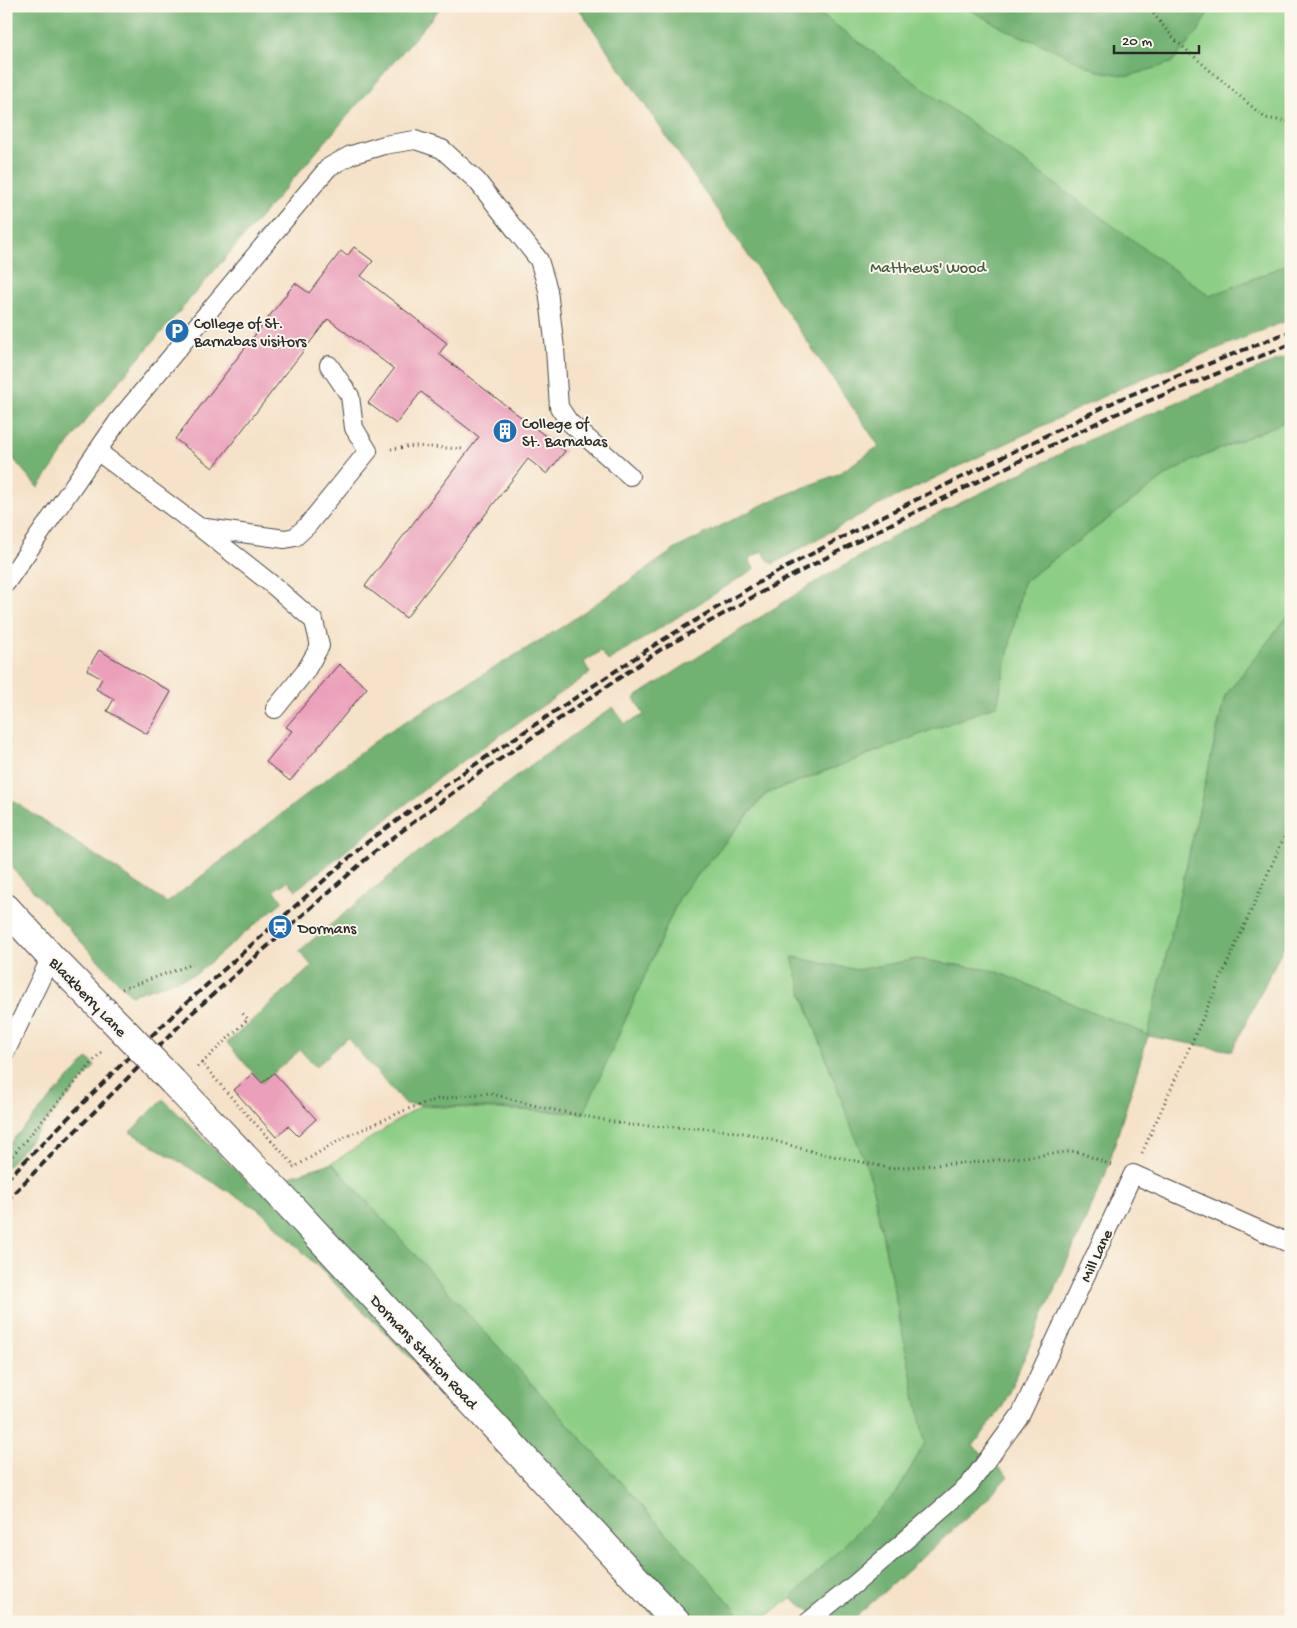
<svg xmlns="http://www.w3.org/2000/svg" width="1297" height="1628" viewBox="0 0 1297 1628" font-family="'Gochi Hand',sans-serif">
  <rect width="100%" height="100%" fill="#fbf7ec"/>
  <filter id="ink" filterUnits="userSpaceOnUse"><feTurbulence type="fractalNoise" baseFrequency=".02" numOctaves="2"/><feDisplacementMap in="SourceGraphic" scale="10" xChannelSelector="R" yChannelSelector="G"/><feConvolveMatrix kernelMatrix="1 2 1 2 8 2 1 2 1" color-interpolation-filters="sRGB"/></filter>
  <filter id="wash" filterUnits="userSpaceOnUse"><feTurbulence type="fractalNoise" baseFrequency=".0096" numOctaves="4" result="noise"/><feDisplacementMap in="SourceGraphic" scale="20" xChannelSelector="R" yChannelSelector="G"/><feGaussianBlur stdDeviation="1.12" result="paint"/><feColorMatrix in="noise" values="0 0 0 0 0 0 0 0 0 0 0 0 0 0 0 0 0 1.4 0 .05"/><feComposite in="paint" operator="in"/></filter>
  <g filter="url(#wash)">
    <rect width="100%" height="100%" fill="#f5e2c8"/>
    <!-- green -->
    <path fill="#8cce85" stroke="#5c7c58" d="M809 6H1291V263L1210 297Z
      M1291 419V612L1225 696 1148 1036 995 971 917 959 857 970 793 957 802 993 871 1179 925 1443 897 1492 791 1598 759 1622H747L332 1163 420 1106 584 1113 680 896 766 794 997 705 1023 582 1168 474 1194 460Z"/>
    <!-- forest -->
    <path fill="#71b172" stroke="#4e6e4e" d="M6 6H442L85 421 38 488 6 450Z
      M577 6H809L1210 296 1291 263V319L1129 384 869 510 773 564 768 560 762 551 749 559 754 569 608 661 601 651 584 662 590 673 444 774 296 890 288 881 274 890 283 901 196 974 131 995 6 862V796L167 903 383 735 562 627 677 548 770 501 838 474 879 446Z
      M963 6H1211L1198 32 1171 63 1129 76 1098 71 1051 48 1010 32Z
      M1291 355V419L1194 460 1168 474 1023 582 997 705 765 794 680 896 584 1113 405 1104 347 1038 316 1067 300 1050 262 1083 227 1043 312 966 299 951 433 840 531 765 613 707 625 724 644 715 634 698 809 586 899 533 1101 434Z
      M1291 612V932L1232 1051 1148 1036 1105 1176 1002 1408 973 1446 1008 1476 983 1503 850 1622H827L791 1598 897 1492 925 1443 871 1179 802 993 792 957 857 970 917 959 995 971 1148 1035 1225 696Z
      M88 1058 95 1066 6 1168V1147Z
      M163 1099 253 1187 332 1163 747 1622H659L520 1465 261 1211 130 1132Z"/>
    <g id="blocks">
      <!-- building -->
      <path fill="#eb9fba" d="M354 247 373 261 361 276 447 343 439 354 565 451 547 474 528 459 406 618 365 586 479 437 421 392 396 424 368 403 394 369 328 319 213 468 175 439 295 283 309 293 341 251 347 256Z
        M99 650 171 692 147 734 107 711 114 699 96 689 102 679 87 670Z
        M339 664 367 688 290 781 266 762 292 731 286 727Z
        M253 1073 262 1083 274 1073 316 1119 298 1136 288 1126 276 1137 234 1090Z"/>
    </g>
  </g>
  <g filter="url(#ink)">
    <use href="#blocks" fill-opacity="0" stroke="#494643" stroke-width="1"/>
    <g fill="none" stroke-linecap="round" stroke-linejoin="round">
      <defs>
        <path id="service" d="M97 451 199 527 274 586 314 621 320 646 305 672 275 709
          M199 527 285 539 295 537 307 526 368 451 354 428 350 396 329 365
          M6 583 118 421 301 200 329 167 351 155 384 145 415 140 442 149 477 181 539 260 548 290 555 349 559 407 569 422 630 476
          M6 1051 51 957
          M808 1622 855 1584 969 1485 1021 1414 1133 1174 1291 1244"/>
        <path id="minor" d="M6 908 51 957 123 1030
          M173 1082 269 1183 676 1622"/>
      </defs>
      <!-- service casing -->
      <use href="#service" stroke="#494643" stroke-width="20"/>
      <!-- minor casing -->
      <use href="#minor" stroke="#494643" stroke-width="30"/>
      <!-- path -->
      <path stroke="#494643" stroke-width="3" stroke-dasharray="1 4" stroke-linecap="butt" d="M1147 6 1175 40 1265 118 1291 122
        M391 449 414 446 463 449
        M122 989 193 964
        M202 1063 248 1019 242 1013
        M197 1067 202 1063 237 1104 295 1166
        M1142 1153 1291 822
        M6 1163 103 1050
        M293 1168 343 1138 408 1109 438 1099 489 1093 544 1108 629 1125 714 1129 751 1134 810 1151 889 1168 979 1162 1076 1151 1111 1165"/>
      <!-- service -->
      <use href="#service" stroke="#fff" stroke-width="18"/>
      <!-- minor -->
      <use href="#minor" stroke="#fff" stroke-width="28"/>
      <!-- rail -->
      <path stroke="#2b2b2b" stroke-width="4" stroke-dasharray="8 4" stroke-linecap="butt" d="M6 1180 125 1061 183 1006 366 843 464 772 656 644 768 577 879 518 1120 399 1291 331
        M6 1201 192 1013 374 852 471 779 660 650 774 585 887 526 1111 416 1291 344"/>
      <defs>
        <path id="minor-bridge" d="M123 1030 173 1082"/>
      </defs>
      <!-- minor-bridge casing -->
      <use href="#minor-bridge" stroke="#494643" stroke-width="30" stroke-linecap="butt"/>
      <!-- path-bridge -->
      <path stroke="#494643" stroke-width="3" stroke-dasharray="1 4" stroke-linecap="butt" d="M107 994 115 1003"/>
      <!-- minor-bridge -->
      <use href="#minor-bridge" stroke="#fff" stroke-width="28"/>
    </g>
  </g>
  <!-- icons -->
  <defs>
    <symbol id="parking-disc" viewBox="-11 -11 22 22"><circle r="9.5" fill="#1f6fb2" stroke="#fbf7ec"/><path d="M-3.5-5.5H1a3.5 3.5 0 0 1 0 7H-1V5.5H-3.5ZM-1-3.4V-.6H.8a1.4 1.4 0 0 0 0-2.8Z" fill="#fff"/></symbol>
    <symbol id="building-disc" viewBox="-11 -11 22 22"><circle r="9.5" fill="#1f6fb2" stroke="#fbf7ec"/><path d="M-4-6H4V6H1V3H-1V6H-4ZM-2.5-4.3h1.7v1.8h-1.7ZM.8-4.3h1.7v1.8H.8ZM-2.5-1h1.7V.8h-1.7ZM.8-1h1.7V.8H.8Z" fill="#fff"/></symbol>
    <symbol id="station-disc" viewBox="-11 -11 22 22"><circle r="9.5" fill="#1f6fb2" stroke="#fbf7ec"/><path d="M-3-6H3Q5-6 5-4V2Q5 4 3 4L4.5 6H3L1.5 4h-3L-3 6H-4.5L-3 4Q-5 4-5 2V-4Q-5-6-3-6ZM-3.5-4v3h7v-3ZM-3.5 1v1.5H-2V1ZM2 1v1.5H3.5V1Z" fill="#fff"/></symbol>
  </defs>
  <g fill-rule="evenodd">
    <use href="#parking-disc" x="163" y="317" width="28" height="28"/>
    <use href="#building-disc" x="491" y="417" width="28" height="28"/>
    <use href="#station-disc" x="266" y="913" width="28" height="28"/>
  </g>
  <g text-anchor="middle" stroke-width="4" stroke-linejoin="round" paint-order="stroke">
    <!-- park labels -->
    <g font-size="16" fill="#485c46" stroke="#fbf7ec">
      <text x="928" y="272">Matthews' Wood</text>
    </g>
    <!-- poi labels -->
    <g font-size="16" fill="#2b2b2b" stroke="#fbf7ec" text-anchor="start">
      <text x="194" y="328">College of St.<tspan x="194" dy="18">Barnabas visitors</tspan></text>
      <text x="522" y="428">College of<tspan x="522" dy="18">St. Barnabas</tspan></text>
      <text x="298" y="933">Dormans</text>
    </g>
    <!-- street labels -->
    <g font-size="16" fill="#2b2b2b" stroke="#fbf7ec">
      <text transform="translate(89 996) rotate(46)" y="6">Blackberry Lane</text>
      <text transform="translate(1095 1255) rotate(-65)" y="6">Mill Lane</text>
      <text transform="translate(425 1351) rotate(47)" y="6">Dormans Station Road</text>
    </g>
  </g>
  <!-- margin -->
  <rect width="1297" height="1628" fill="none" stroke="#fbf7ec" stroke-width="25"/>
  <!-- scale -->
  <path d="M1114 45v8h85v-8" fill="none" stroke="#2b2b2b" stroke-width="2.5"/>
  <text x="1122" y="45" font-size="15" fill="#2b2b2b" stroke="#fbf7ec" stroke-width="4" paint-order="stroke">20 m</text>
</svg>
